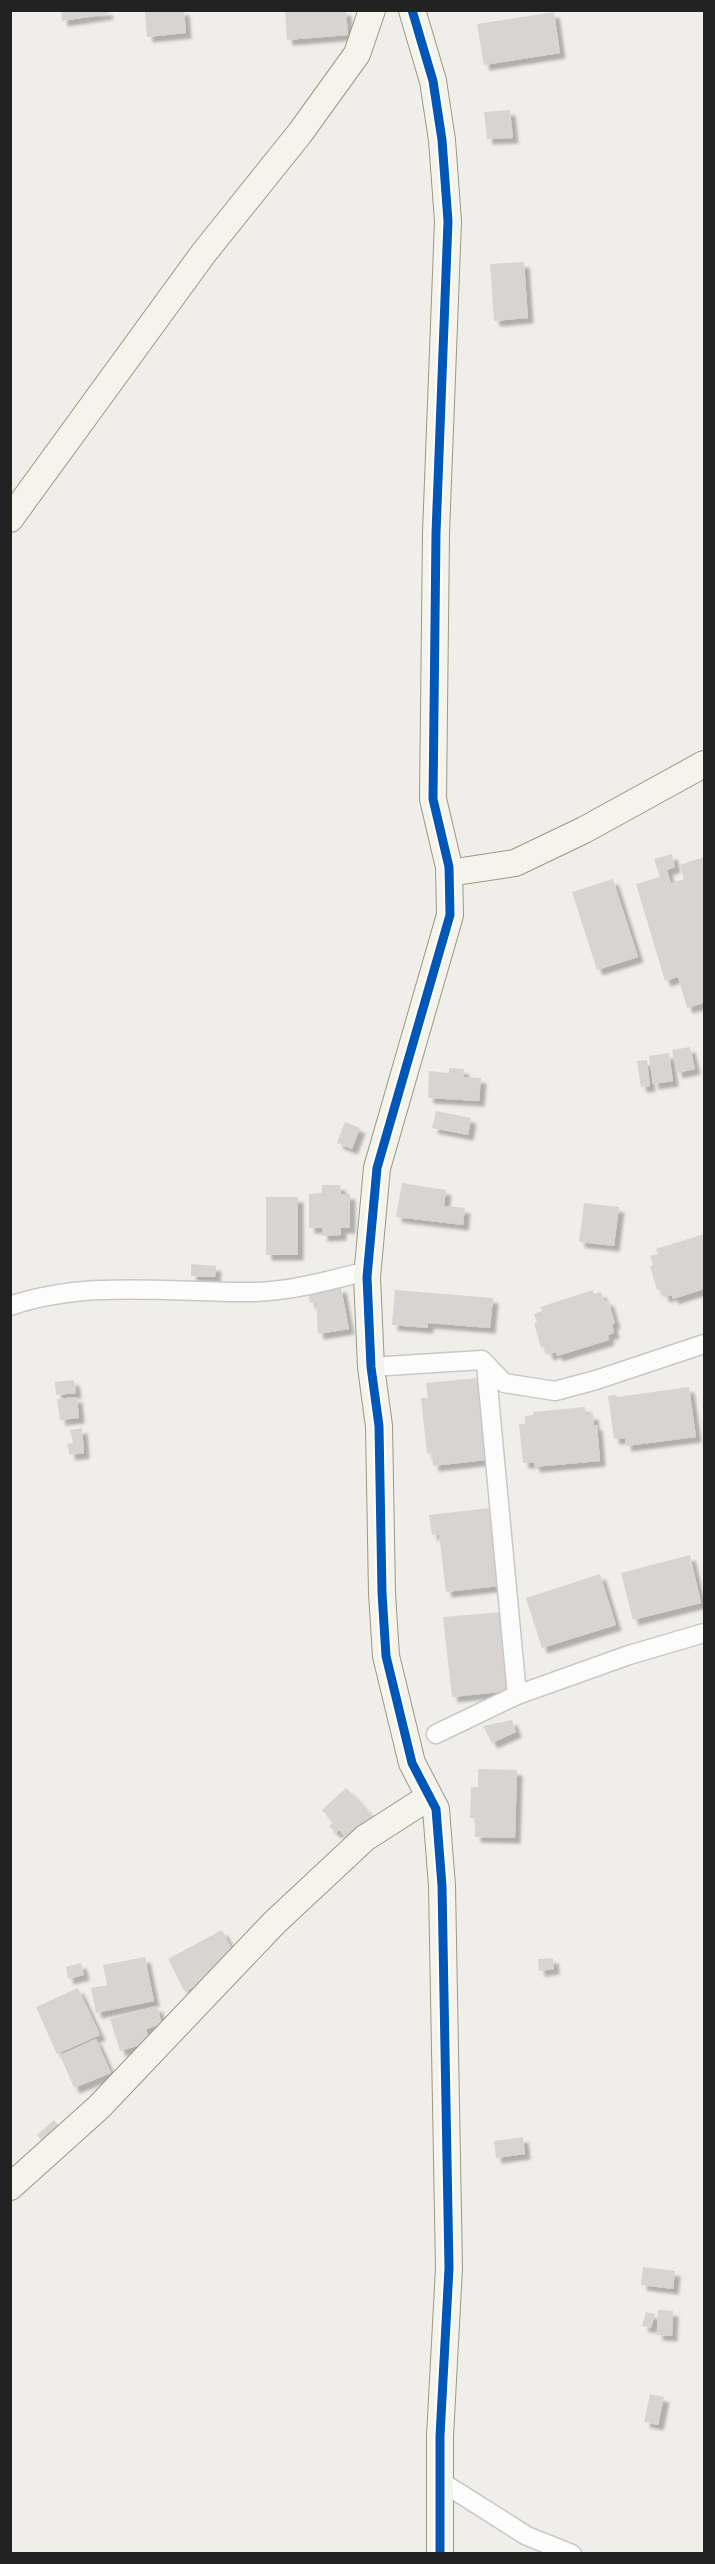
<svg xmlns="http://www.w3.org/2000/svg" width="715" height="2564" viewBox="0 0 715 2564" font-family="'Open Sans',sans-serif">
  <defs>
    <filter id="shadow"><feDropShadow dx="5.5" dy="5.5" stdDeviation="1.5" flood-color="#0004"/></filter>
  </defs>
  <rect width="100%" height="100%" fill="#f0eeeb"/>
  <!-- building -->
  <path fill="#d7d4d2" filter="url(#shadow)" d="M61 10H107L108 14 62 21Z
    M145 10H184L186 33 147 37Z
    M285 10H346L348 35 287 40Z
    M554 12 560 53 484 65 477 24Z
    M510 110 513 138 487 139 484 112Z
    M524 262 528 318 494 321 490 264Z
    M672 854 675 867 667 870 671 883 684 879 680 865 704 857V1003L687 1008 678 977 665 981 636 884 660 877 654 859Z
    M613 879 638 957 597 970 572 892Z
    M690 1047 695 1069 677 1073 672 1050Z
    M669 1053 673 1081 653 1084 649 1056Z
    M647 1060 650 1086 641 1087 637 1061Z
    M449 1068 464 1069 463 1077 481 1078 479 1101 428 1098 429 1071 449 1073Z
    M436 1111 471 1118 468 1135 432 1128Z
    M345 1122 360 1128 352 1149 337 1143Z
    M402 1183 446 1190 444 1206 465 1208 463 1225 396 1217Z
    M322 1185H340L341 1194H350V1228H341V1235L322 1236V1228H309V1194L322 1193Z
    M266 1197H298V1255H266Z
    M584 1203 619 1207 614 1246 579 1242Z
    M704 1234V1289L673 1299 672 1295 664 1297 661 1289 657 1290 650 1266 653 1265 650 1256 658 1254 656 1249Z
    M191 1264 216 1266 215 1277 191 1276Z
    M341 1287 349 1329 318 1334 316 1302 310 1303 308 1292Z
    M395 1290 493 1298 490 1328 428 1323V1328L392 1325Z
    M593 1290 594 1294 601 1292 604 1301 608 1300 615 1323 612 1324 614 1333 608 1335 609 1340 557 1356 556 1352 548 1355 545 1346 541 1348 534 1323H537L534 1314 542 1311 540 1307Z
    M477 1378 486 1460 433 1466 432 1453 427 1454 421 1398H428L426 1383Z
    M74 1380 76 1393 56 1395 55 1382Z
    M689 1387 696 1437 626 1446 625 1438 614 1439 608 1396 616 1395 617 1397Z
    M77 1397 79 1418 60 1420 57 1399Z
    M585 1407 586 1415 593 1414 594 1425H597L600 1461 534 1467V1462L523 1463 519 1424H525V1416L533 1415V1412Z
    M82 1428 84 1453 70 1455 67 1444 73 1443 70 1430Z
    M490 1508 499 1586 446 1592 439 1534 432 1535 429 1515Z
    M690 1555 701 1603 633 1620 621 1573Z
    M600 1574 616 1625 542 1648 526 1598Z
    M502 1612 510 1691 452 1697 443 1617Z
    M512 1720 516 1732 492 1743 483 1726Z
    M478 1769 517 1770 515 1838 475 1837V1818H470L471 1787H478Z
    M346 1788 373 1817 348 1840 339 1830 336 1833 329 1826 333 1822 322 1810Z
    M222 1930 239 1963 185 1992 168 1959Z
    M145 1957 154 2001 96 2013 91 1988 107 1985 103 1965Z
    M553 1958 554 1969 539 1971 538 1959Z
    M81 1963 84 1975 68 1979 66 1967Z
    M78 1988 100 2035 57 2054 36 2007Z
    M157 2006 162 2024 146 2029 150 2042 120 2051 110 2019Z
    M96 2039 111 2073 74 2088 60 2055Z
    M54 2120 67 2136 50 2151 37 2135Z
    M523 2137 525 2154 496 2158 494 2141Z
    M643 2267 675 2271 673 2289 641 2285Z
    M658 2310 673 2311 672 2336 657 2335Z
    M646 2312 655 2314 651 2328 642 2326Z
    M650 2394 664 2397 658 2425 644 2422Z"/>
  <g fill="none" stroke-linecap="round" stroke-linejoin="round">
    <defs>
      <path id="street" d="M10 1306C88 1279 175 1293 255 1292 293 1291 331 1280 367 1271
        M486 1365 517 1695
        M371 1367 482 1360 504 1383 555 1391 596 1380 704 1344
        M436 1734 517 1695 629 1655 704 1633
        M440 2481 527 2536 572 2554"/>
      <path id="secondary" d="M412 10 433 81 442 140 448 221 436 533 433 799 449 867 450 915 377 1168 367 1277 371 1367 379 1426 382 1593 386 1656 412 1763 436 1809 442 1886 449 2268 440 2436V2554
        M10 519 203 254 300 133 357 54 372 10
        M449 873 515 863 584 830 704 764
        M10 2187 99 2107 274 1923 365 1838 429 1797"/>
    </defs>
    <!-- street casing -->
    <use href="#street" stroke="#c9c8c7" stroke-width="21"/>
    <!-- secondary casing -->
    <use href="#secondary" stroke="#999a82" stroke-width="28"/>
    <!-- street -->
    <use href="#street" stroke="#fdfcfc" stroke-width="18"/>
    <!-- secondary -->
    <use href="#secondary" stroke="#f4f4ed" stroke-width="26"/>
    <defs>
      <path id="cycleway" d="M412 10 433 81 442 140 448 221 436 533 433 799 449 867 450 915 377 1168 367 1277 371 1367 379 1426 382 1593 386 1656 412 1763 436 1809 442 1886 449 2268 440 2436V2554"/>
    </defs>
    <!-- cycleway casing -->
    <use href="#cycleway" stroke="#fff" stroke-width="13"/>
    <!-- cycleway -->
    <use href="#cycleway" stroke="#0057b8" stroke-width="9"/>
  </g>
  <!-- border -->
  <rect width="715" height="2564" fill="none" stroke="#222222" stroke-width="24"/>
</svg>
